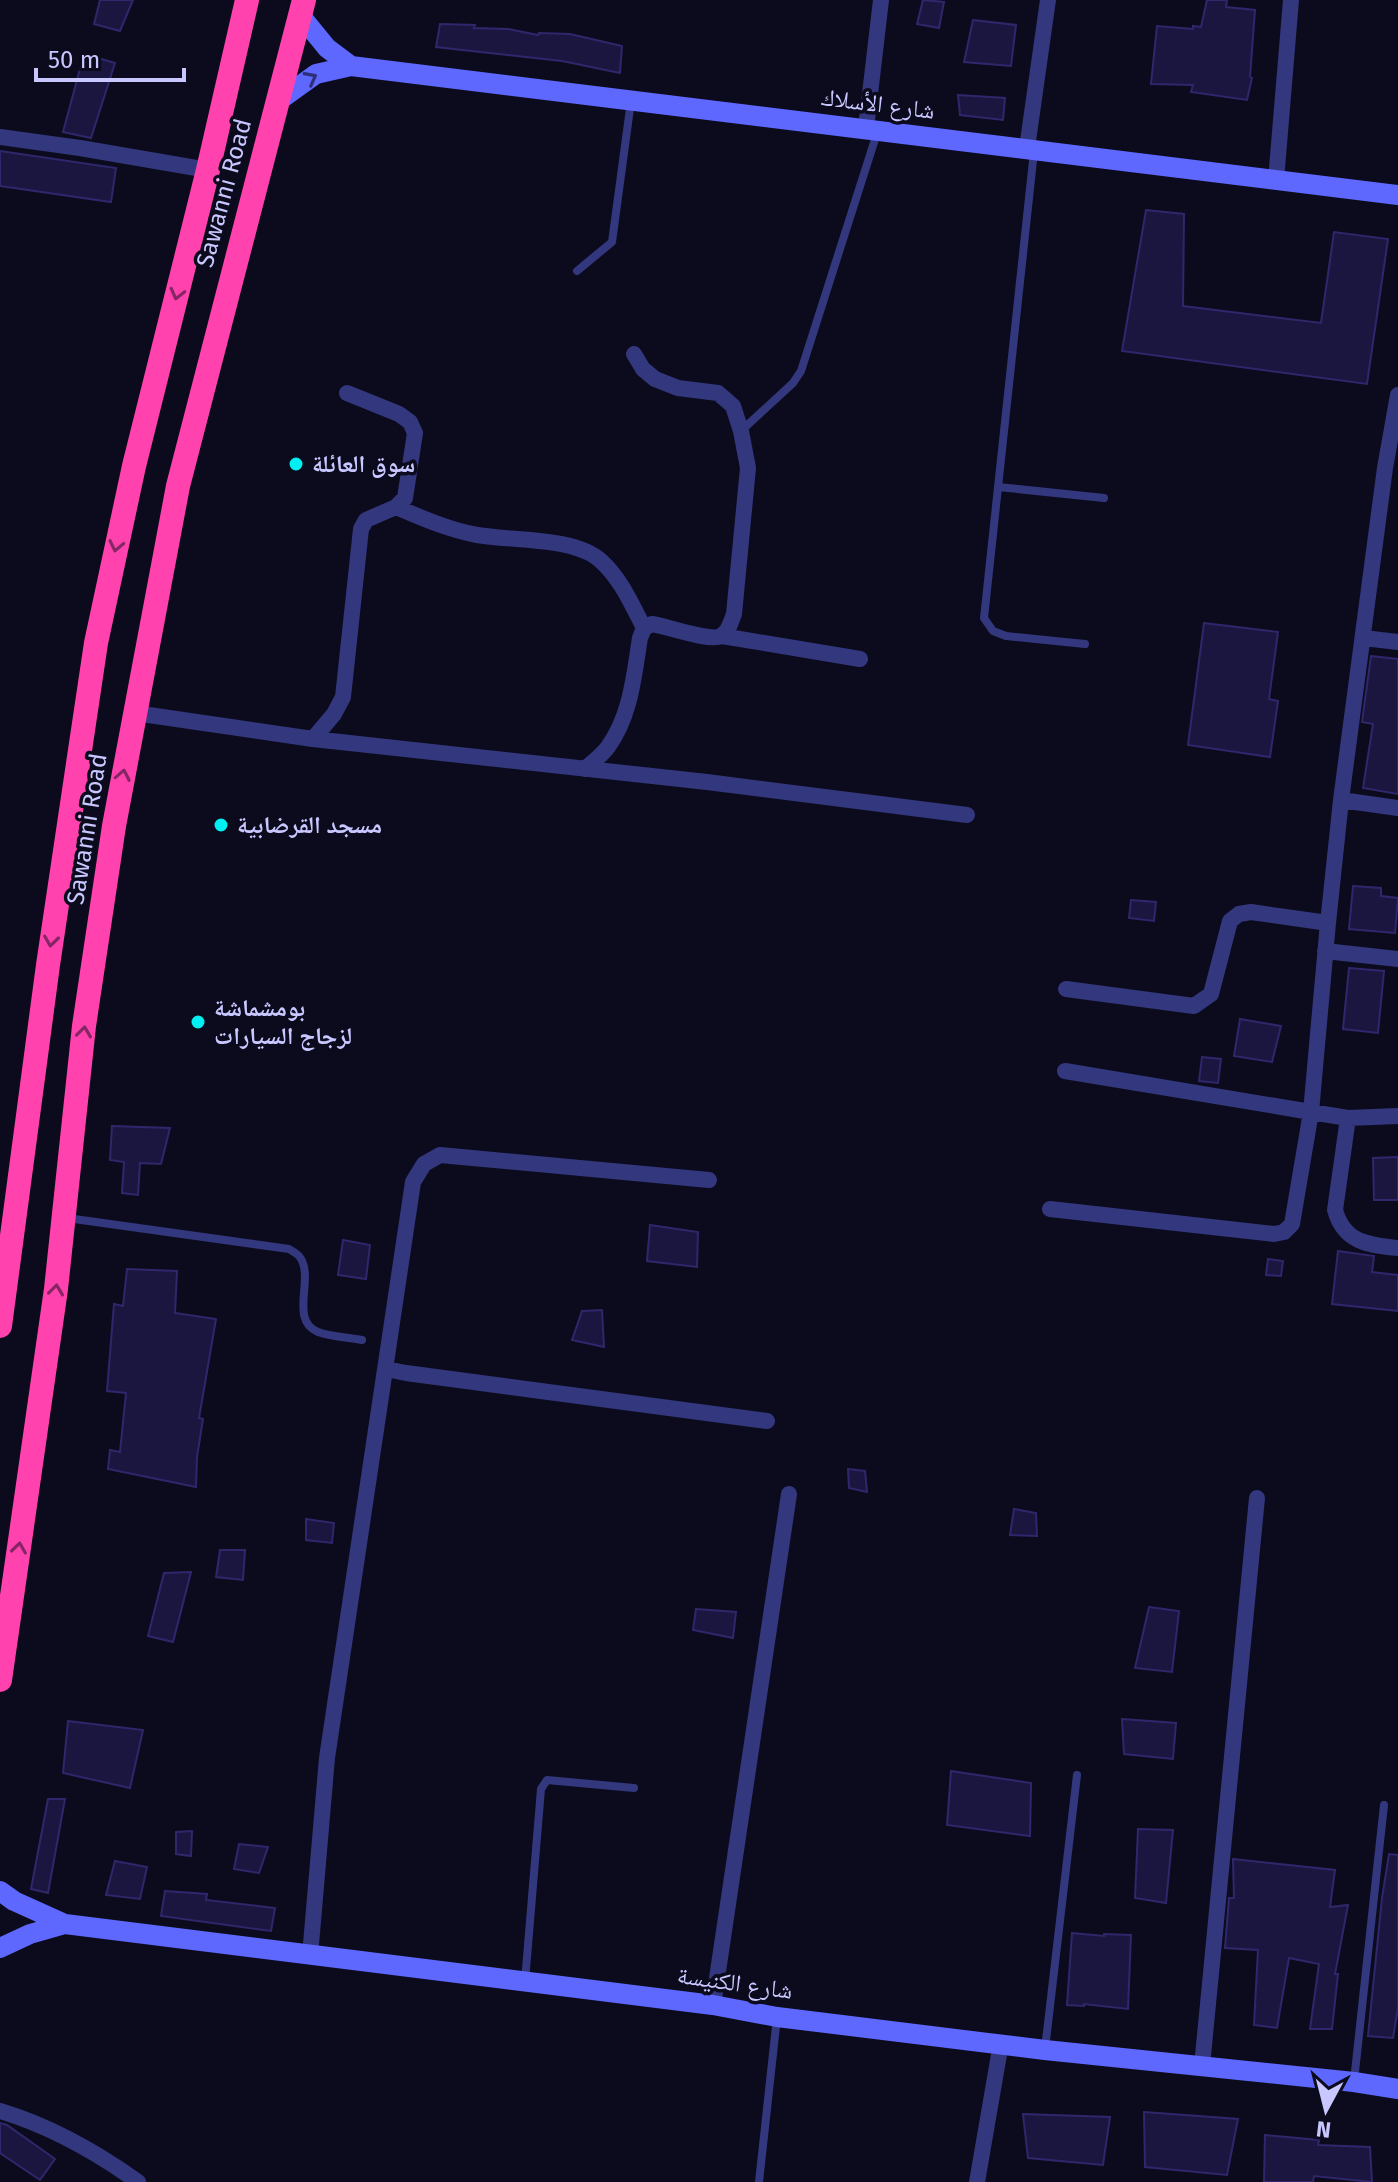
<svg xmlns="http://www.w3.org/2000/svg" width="1398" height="2182" viewBox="0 0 1398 2182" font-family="'Fira Sans','Noto Naskh Arabic',sans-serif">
  <rect width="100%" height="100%" fill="#0c0b1d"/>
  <!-- building -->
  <path fill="#1b163f" stroke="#2f276c" stroke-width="2" d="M100 0H133L120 31 94 24Z
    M923 0 944 2 939 28 917 24Z
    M1207 0H1227L1226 7 1255 10 1250 77 1252 78 1247 100 1191 92 1193 85 1151 84 1157 26 1193 29V26L1201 27Z
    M973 20 1016 25 1011 66 964 62Z
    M440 24 475 25 474 28 508 29 538 35 539 33 570 34 622 46 620 73 562 61 436 47Z
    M84 54 115 63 91 138 63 132Z
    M958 95 1005 98 1003 120 960 115Z
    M0 151 116 168 111 202 0 186Z
    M1146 210 1184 214 1183 306 1321 323 1334 232 1388 239 1367 384 1122 351Z
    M1204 623 1278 632 1269 699 1278 701 1270 757 1188 745Z
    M1371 656 1398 659V794L1363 788 1373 724 1362 722Z
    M1353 886 1381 888V896L1398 898 1395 933 1349 929Z
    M1131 900 1156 902 1154 921 1129 918Z
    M1349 968 1384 971 1378 1033 1343 1029Z
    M1240 1019 1281 1026 1272 1062 1234 1056Z
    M1202 1057 1221 1059 1218 1083 1199 1081Z
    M112 1126 170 1128 161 1164 140 1163 138 1195 122 1193 124 1162 110 1160Z
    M1398 1157V1200H1374L1373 1158Z
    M650 1225 698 1232 697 1267 647 1261Z
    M343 1240 370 1245 366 1279 338 1275Z
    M1338 1251 1374 1256 1372 1272 1398 1275V1311L1332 1304Z
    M1268 1259 1283 1261 1281 1276 1266 1275Z
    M127 1269 177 1271 175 1313 216 1319 199 1418 203 1419 197 1457 196 1487 108 1469 110 1450 120 1452 126 1393 107 1391 114 1304 123 1306Z
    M602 1310 604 1347 572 1340 582 1311Z
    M848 1469 865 1471 867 1492 849 1488Z
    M1014 1509 1036 1513 1037 1536 1010 1535Z
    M306 1519 334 1523 332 1543 306 1540Z
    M220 1550H245L243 1580 216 1577Z
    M191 1572 173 1642 148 1636 164 1573Z
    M1149 1607 1179 1611 1172 1672 1135 1668Z
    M696 1609 736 1612 733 1638 693 1630Z
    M1122 1719 1176 1723 1173 1759 1124 1754Z
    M68 1721 143 1730 130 1788 63 1773Z
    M951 1771 1031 1783 1030 1836 947 1825Z
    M48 1799H65L48 1893 31 1889Z
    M1138 1829 1173 1830 1166 1903 1135 1898Z
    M192 1831 191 1856 176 1854V1832Z
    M239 1844 268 1847 259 1873 234 1869Z
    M1389 1854 1398 1855V2008L1393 2038 1368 2036 1382 1898Z
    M1233 1859 1335 1870 1330 1907 1348 1905 1335 1974H1338L1332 2029H1310L1319 1964 1289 1958 1277 2028 1254 2025 1258 1950 1225 1948 1229 1898H1234Z
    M115 1861 147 1867 140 1899 106 1895Z
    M165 1891 207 1894 206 1900 275 1908 271 1931 161 1916Z
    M1072 1933 1104 1936V1934L1131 1935 1128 2009 1084 2004V2006L1067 2005Z
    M1144 2112 1238 2119 1227 2175 1145 2167Z
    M1023 2114 1110 2117 1103 2165 1028 2158Z
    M0 2123 7 2125 55 2159 40 2180 0 2153Z
    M1265 2135 1319 2140 1318 2145 1370 2147 1372 2182 1314 2176 1313 2182H1264Z"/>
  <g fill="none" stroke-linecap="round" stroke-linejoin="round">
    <!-- lane -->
    <path stroke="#33377e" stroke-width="8" d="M1034 151 984 618 993 631 1006 636 1085 644
      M577 271 612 242 631 101
      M742 430 793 383 801 371 877 133
      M998 487 1104 498
      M67 1218 289 1249C292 1251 296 1253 299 1256 316 1276 288 1320 318 1332 331 1337 348 1337 362 1340
      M525 1981 541 1789 547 1780 634 1788
      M1045 2049 1077 1775
      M1354 2081 1384 1805
      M759 2182 777 2017"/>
    <!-- street -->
    <path stroke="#33377e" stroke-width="16" d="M866 128 881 0
      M0 137 80 148 208 170
      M1027 148 1048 0
      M1276 180 1291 0
      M1398 395 1385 468 1341 800 1328 923 1311 1112 1348 1118 1398 1116
      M396 507C422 518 449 530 477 535 512 541 575 537 601 561 621 579 632 605 644 628
      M722 636 860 659
      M1364 638 1398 642
      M135 713 313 739 707 782 967 815
      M313 739 334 714 343 697 361 529 366 520 396 507 405 498 415 433 410 422 399 414 347 393
      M585 769C593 762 602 755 608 747 631 715 634 675 640 638L644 628 652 624C666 626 710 642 721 636 729 632 731 621 734 614L748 468 741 431 733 406 718 393 678 388 655 379 643 369 634 354
      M1341 800 1398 808
      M1325 951 1398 959
      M1066 989 1194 1006 1211 994 1230 921 1239 914 1251 912 1328 923
      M1348 1118 1335 1210C1344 1243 1369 1245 1398 1248
      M1050 1209 1274 1234 1284 1232 1292 1224 1311 1112 1065 1071
      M386 1369 406 1373 767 1421
      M310 1956 327 1758 413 1182 424 1164 440 1155 709 1180
      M713 2005 789 1494
      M1202 2066 1257 1498
      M0 2111C50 2126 96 2152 138 2182
      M977 2182 1001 2043"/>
    <!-- secondary -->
    <path stroke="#5e68ff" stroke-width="20" d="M300 15 327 48 351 66
      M277 102 316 74 351 66 1398 195
      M0 1891 14 1901 65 1924 713 2005 777 2017 1045 2050 1354 2082 1398 2089
      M0 1948 30 1934 65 1924"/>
    <!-- highway -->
    <path stroke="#ff42ad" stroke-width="24" d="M0 1326 48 965 96 643 134 466 208 170 247 0
      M0 1680 56 1289 84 1026 114 826 178 486 304 0"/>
  </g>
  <!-- one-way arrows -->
  <defs><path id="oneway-chevron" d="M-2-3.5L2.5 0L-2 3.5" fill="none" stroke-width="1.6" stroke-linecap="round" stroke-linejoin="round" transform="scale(2)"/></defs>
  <use stroke="#2d3077" href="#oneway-chevron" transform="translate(311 78) rotate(-28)"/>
  <g stroke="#862665">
    <use href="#oneway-chevron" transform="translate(177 294) rotate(104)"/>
    <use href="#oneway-chevron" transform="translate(116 546) rotate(102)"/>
    <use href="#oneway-chevron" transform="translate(123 775) rotate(-79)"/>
    <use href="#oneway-chevron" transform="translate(51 941) rotate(98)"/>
    <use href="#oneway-chevron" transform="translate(84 1032) rotate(-83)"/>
    <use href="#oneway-chevron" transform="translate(56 1290) rotate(-83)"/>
    <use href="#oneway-chevron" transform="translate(19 1548) rotate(-82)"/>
  </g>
  <!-- markers -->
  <g fill="#00eff2" stroke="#0c0b1d" stroke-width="3">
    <circle cx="296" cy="464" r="8"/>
    <circle cx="221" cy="825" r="8"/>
    <circle cx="198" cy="1022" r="8"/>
  </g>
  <g text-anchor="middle" stroke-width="7" stroke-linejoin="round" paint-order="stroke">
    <!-- street labels -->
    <g font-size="24" fill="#c8c7ff" stroke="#0c0b1d">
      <text transform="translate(878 104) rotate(7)" y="8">شارع الأسلاك</text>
      <text transform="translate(224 193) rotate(-75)" y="8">Sawanni Road</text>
      <text transform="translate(87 829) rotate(-81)" y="8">Sawanni Road</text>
      <text transform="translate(735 1983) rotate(8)" y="8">شارع الكنيسة</text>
    </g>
    <!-- poi labels -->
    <g font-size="24" font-weight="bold" fill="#c8c7ff" stroke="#0c0b1d" text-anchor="start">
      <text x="312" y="472">سوق العائلة</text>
      <text x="237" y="833">مسجد القرضابية</text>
      <text x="214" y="1016">بومشماشة<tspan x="214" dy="28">لزجاج السيارات</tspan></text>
    </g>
  </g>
  <!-- north arrow -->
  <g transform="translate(1326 2110) rotate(187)" stroke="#0c0b1d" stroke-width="6" paint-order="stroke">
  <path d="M0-6L14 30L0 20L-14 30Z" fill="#c8c7ff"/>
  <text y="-12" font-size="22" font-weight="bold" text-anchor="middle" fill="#c8c7ff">N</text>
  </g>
  <!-- scale -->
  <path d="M36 68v12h148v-12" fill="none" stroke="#c8c7ff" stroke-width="4"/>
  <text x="48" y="68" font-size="24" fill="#c8c7ff" stroke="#0c0b1d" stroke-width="6" paint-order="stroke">50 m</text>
</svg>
